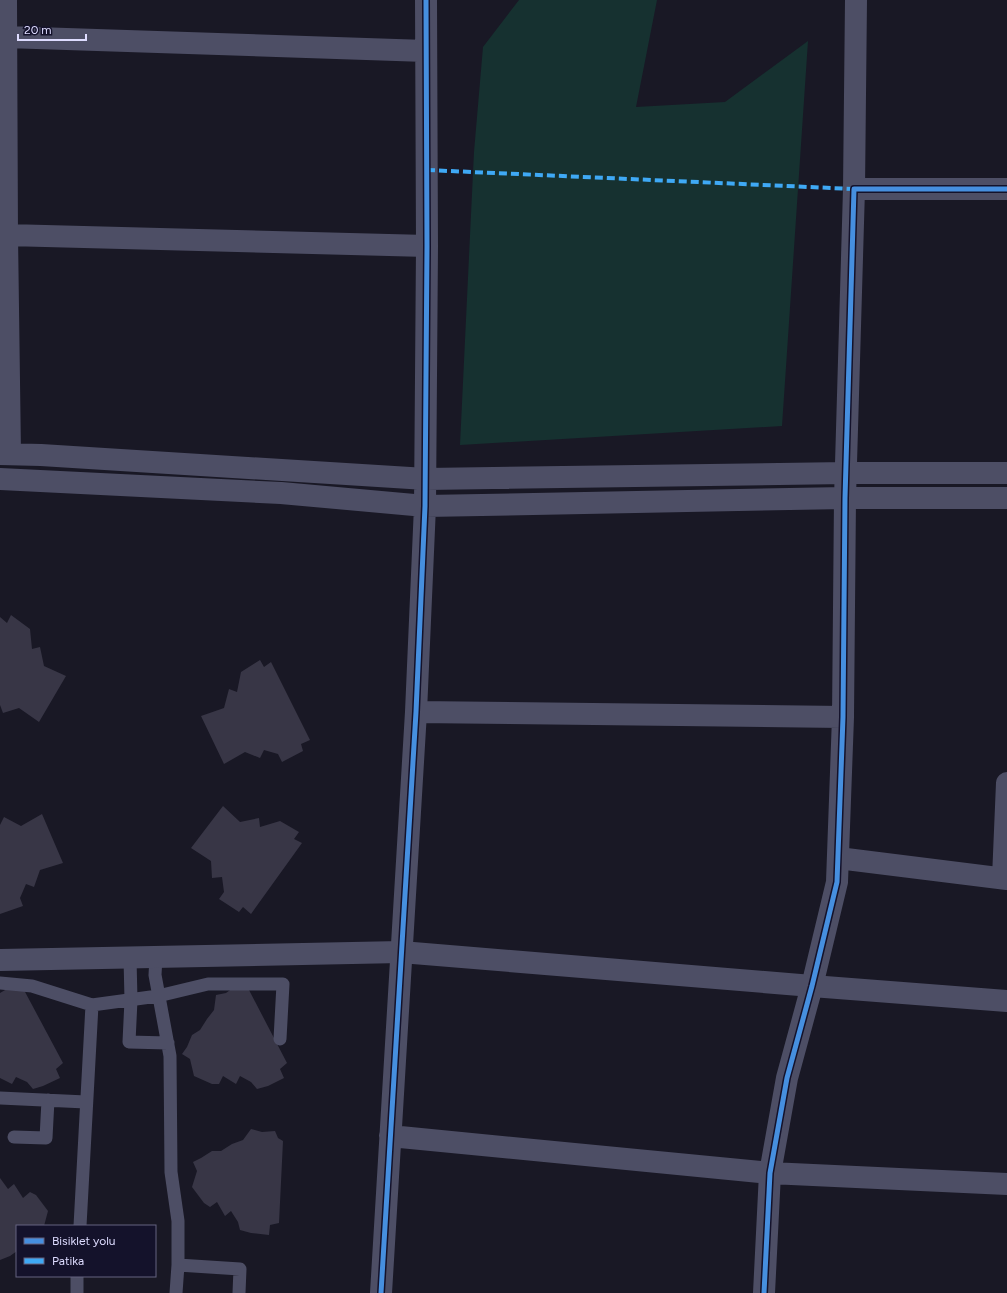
<svg xmlns="http://www.w3.org/2000/svg" width="1007" height="1293" viewBox="0 0 1007 1293" font-family="Figtree,sans-serif">
  <rect width="100%" height="100%" fill="#191825"/>
  <!-- green -->
  <path fill="#163130" d="M519 0H657L636 107 725 102 808 41 782 426 460 445 474 152 483 47Z"/>
  <!-- building -->
  <path fill="#383646" d="M11 615 30 629 32 649 40 647 44 666 66 676 39 722 19 708 3 713 0 705V617L7 623Z
    M260 660 264 667 271 662 310 740 301 744 303 751 282 762 278 754 264 750 260 758 245 752 224 764 201 716 224 708 229 689 237 692 241 672Z
    M223 806 240 822 259 818 260 827 280 821 299 832 294 839 302 843 251 914 243 907 239 912 219 899 224 892 222 877 212 878 211 861 191 848Z
    M42 814 63 863 40 870 34 887 26 884 20 898 23 906 0 914V825L4 817 21 826Z
    M237 985 249 990 287 1063 280 1069 284 1078 268 1086 257 1089 251 1082 240 1076 236 1084 223 1076 219 1084H212L194 1076 190 1059 182 1054 187 1047 192 1035 200 1030 207 1019 214 1010 216 995 226 993Z
    M12 986 24 990 63 1063 56 1069 60 1078 43 1086 33 1089 27 1082 16 1077 12 1084 0 1078V993Z
    M251 1129 262 1132 275 1131 278 1138 283 1141 279 1223 270 1225 269 1235 251 1233 240 1230 238 1222 231 1211 225 1216 217 1202 210 1207 204 1203 192 1187 197 1171 193 1162 201 1158 212 1151H221L232 1144 243 1140Z
    M0 1178 8 1189 14 1184 23 1198 30 1192 36 1195 48 1211 44 1226H17V1251L10 1256 0 1260Z"/>
  <g fill="none" stroke-linecap="round" stroke-linejoin="round">
    <!-- service -->
    <path stroke="#4d4e65" stroke-width="13" d="M156 957 155 975 170 1056 171 1172 178 1221V1265L176 1293
      M130 958 131 1000 129 1042 168 1043
      M0 983 32 986 92 1005 158 996 208 984H283L280 1039
      M0 1098 86 1102
      M14 1137 46 1138 48 1100
      M80 1226 92 1005
      M178 1265 240 1269 239 1293
      M77 1293V1276"/>
    <!-- minor -->
    <path stroke="#4d4e65" stroke-width="22" d="M6 0 7 235 10 454
      M6 37 426 51
      M854 189 856 0
      M7 235 427 246
      M0 454 41 455 426 479 846 473H1007
      M0 479 281 493 425 506 845 498H1007
      M416 712 843 717
      M838 858 1007 879
      M1003 878 1007 783
      M0 960 401 952 812 986 1007 1001
      M390 1136 770 1173 1007 1184
      M381 1293 416 712 425 506 427 246 426 0
      M764 1293 770 1173 787 1078 812 986 837 882 843 717 845 498 854 189H1007"/>
    <!-- quiet -->
    <path stroke="#3fa9f5" stroke-width="4" stroke-dasharray="8 4" stroke-linecap="butt" d="M427 170 854 189"/>
    <defs>
      <path id="cycleway" d="M381 1293 416 712 425 506 427 246 426 0
        M764 1293 770 1173 787 1078 812 986 837 882 843 717 845 498 854 189H1007"/>
    </defs>
    <!-- cycleway casing -->
    <use href="#cycleway" stroke="#14122b" stroke-width="8"/>
    <!-- cycleway -->
    <use href="#cycleway" stroke="#468fdf" stroke-width="5"/>
  </g>
  <!-- legend -->
  <rect x="16" y="1225" width="140" height="52" fill="#14122b" stroke="#656380"/>
  <rect x="24" y="1238" width="20" height="6" fill="#468fdf" stroke="#656380"/>
  <text x="52" y="1245" font-size="12" fill="#dedcff">Bisiklet yolu</text>
  <rect x="24" y="1258" width="20" height="6" fill="#3fa9f5" stroke="#656380"/>
  <text x="52" y="1265" font-size="12" fill="#dedcff">Patika</text>
  <!-- scale -->
  <path d="M18 34v6h68v-6" fill="none" stroke="#dedcff" stroke-width="2"/>
  <text x="24" y="34" font-size="12" fill="#dedcff" stroke="#14122b" stroke-width="3" paint-order="stroke">20 m</text>
</svg>
